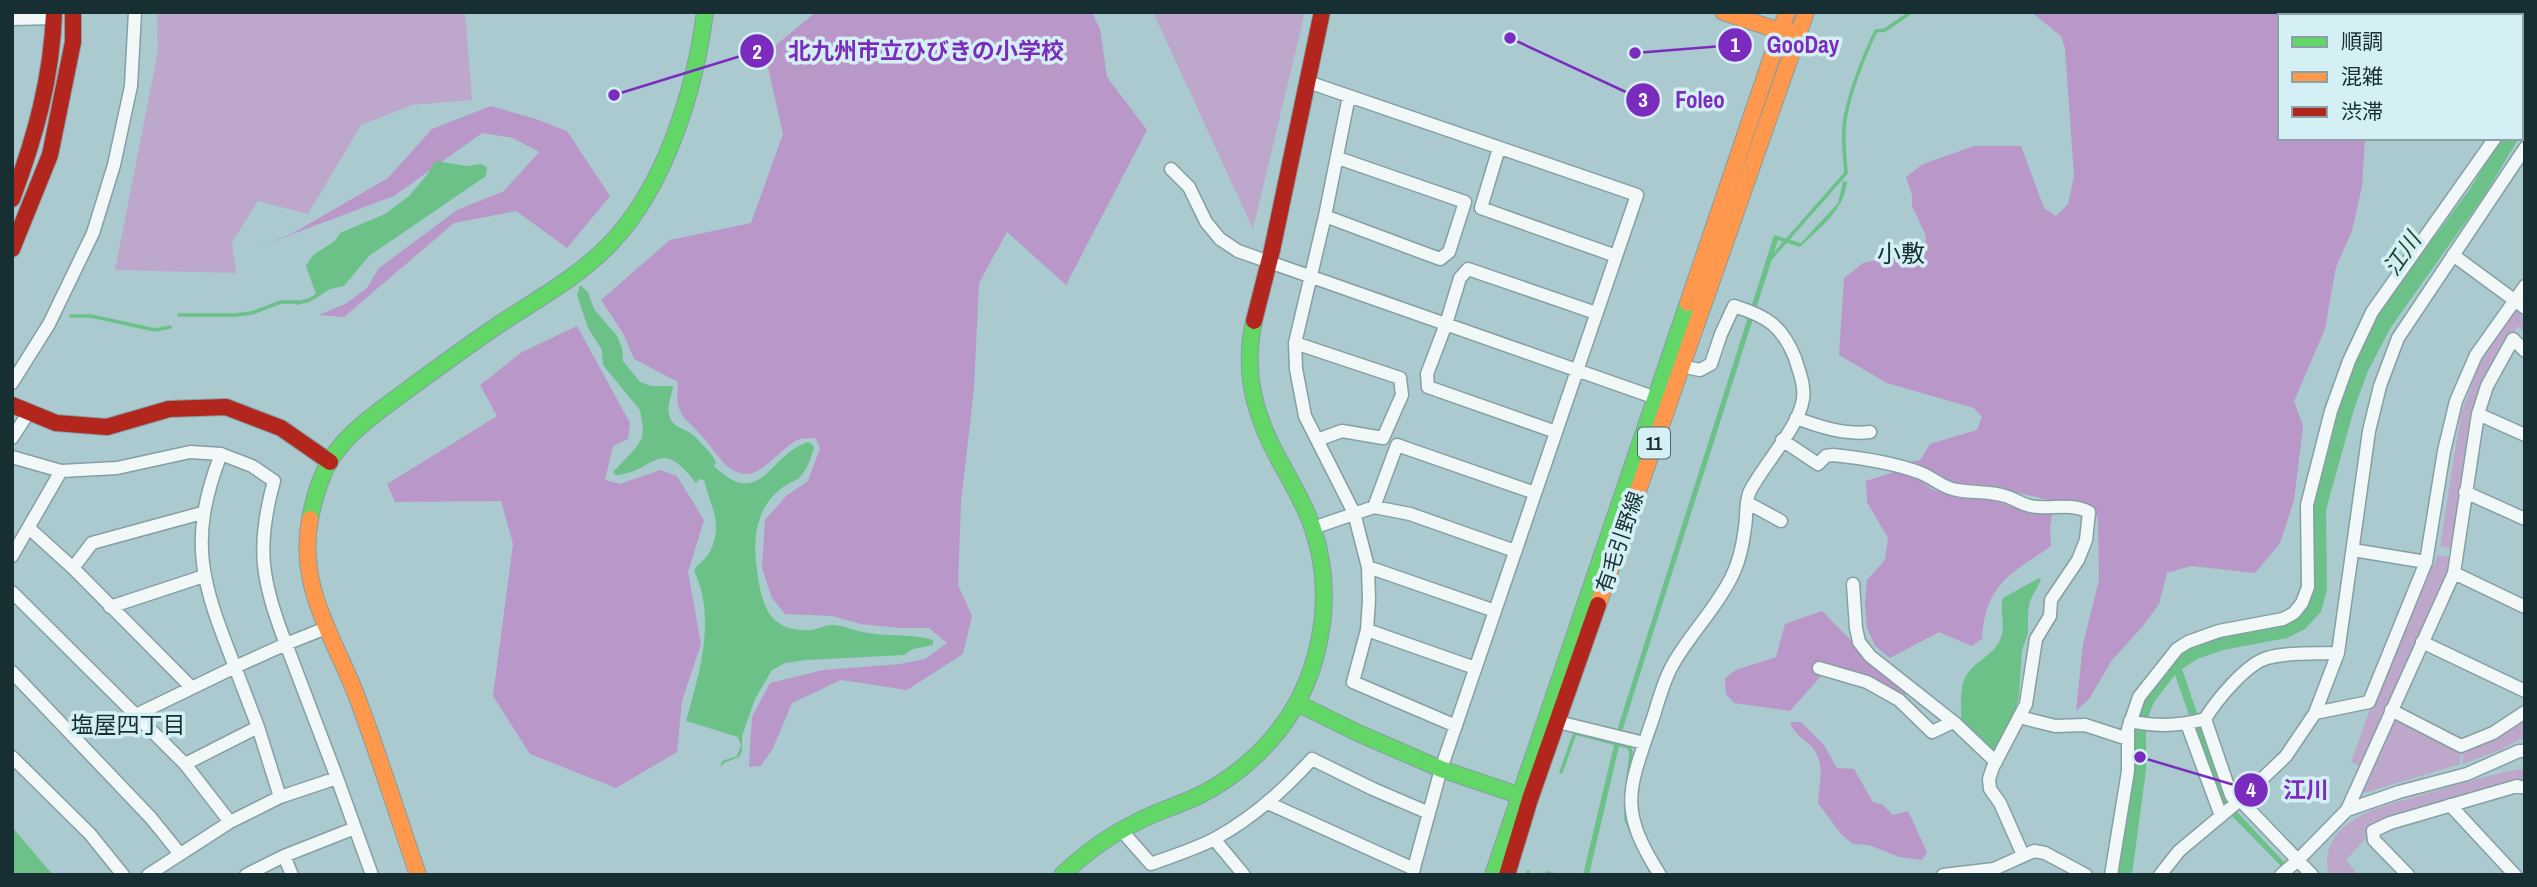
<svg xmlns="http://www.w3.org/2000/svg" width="2537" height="887" viewBox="0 0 2537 887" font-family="'Archivo Narrow','Noto Sans JP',sans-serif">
  <rect width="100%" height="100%" fill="#aacad0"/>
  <!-- green -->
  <path fill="#bda8cc" d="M157 12H465L472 100 412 105 361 125 308 214 258 201 232 242 236 273 115 270 158 51Z
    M1153 12H1305L1253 229Z
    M2512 311H2518L2525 320V333L2518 326C2499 352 2483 381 2473 412 2461 454 2459 506 2454 550L2440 546 2461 414 2479 365Z
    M2437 555 2452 558 2449 572 2360 766 2351 762 2371 706 2430 566 2434 565Z
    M2525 718V735L2523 738 2500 750 2463 764 2462 751 2504 734Z
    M2393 720 2461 752 2460 764 2364 793 2360 789Z
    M2520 769H2525V782L2385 819 2367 830V837L2346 860 2358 875H2329C2323 854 2331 836 2349 823 2370 807 2400 802 2425 794 2456 785 2487 775 2520 769Z"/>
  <!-- forest -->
  <path fill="#b997c8" d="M816 12H1092L1100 29 1107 77 1147 130 1066 285 1007 232 979 283 974 388 961 502 958 585 972 616 963 654 907 690 841 680 792 703 773 748 761 766 749 767 752 717 770 683 823 670 900 664 925 659 947 643 929 628H900L861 624 832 616 785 614 772 598 762 568 765 520 786 496 808 481 820 448 816 438C812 438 804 438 800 439 775 449 757 491 727 466 718 458 711 446 703 437 682 414 675 416 678 382L634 359 623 333 601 300 670 240 751 223 783 134 765 54Z
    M2031 12H2358V16H2280V138H2365L2362 186 2352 231 2336 267 2325 329 2294 401 2303 426 2294 500 2280 543 2255 573 2191 566 2167 573 2159 604 2143 626 2112 660 2089 699 2076 711 2083 644 2099 580 2098 519 2088 503 2049 500 1984 485 1957 484 1926 469 1905 463 1920 460 1930 444 1977 430 1982 417 1974 408 1887 383 1839 355 1844 278 1863 263 1894 256 1924 257 1926 236 1912 206V195L1906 177 1923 164 1974 146H2021L2044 208 2056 216 2068 204 2074 176 2065 48 2061 36Z
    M491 106 536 119 567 131 610 196 567 248 516 211 454 223 344 317 319 315 347 303 367 288 379 268 457 210 504 191 539 152 513 138 482 133 394 196 250 250 293 233 388 178 432 129Z
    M577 326 630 423 628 439 613 446 605 480 620 484 660 470 677 476 704 520 688 572 701 644 682 701 677 752 616 788 530 754 493 696 513 544 501 501 395 502 387 484 497 416 480 385 522 352Z
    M1900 470 1915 476 1933 490 1958 498 1981 497 2032 513 2053 510 2050 526 2051 546C2011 574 1985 584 1982 639L1972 646 1939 632 1890 658 1875 646 1867 628 1865 604 1867 580 1885 560 1888 538 1867 502 1866 481Z
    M1822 611 1880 670 1907 693 1904 696 1830 666 1790 711 1734 703 1726 694 1725 678 1736 670 1776 657 1785 624Z
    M1790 722H1801L1824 745 1837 768 1854 769 1873 802 1883 805 1893 815 1908 811 1927 852 1922 860 1899 857 1869 845 1853 844 1841 834 1818 803C1819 785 1826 763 1812 747 1803 737 1796 737 1790 722Z"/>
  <!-- water -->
  <path fill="#6cc189" d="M2501 138H2519L2484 196 2391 327 2368 371 2354 409 2326 510 2327 590 2321 612 2305 629 2287 638 2223 650 2197 659 2182 669 2227 801 2296 875H2290L2221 805 2175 675 2154 702 2149 715 2146 731V770L2132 875H2114L2130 744 2136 710 2180 651 2217 635 2281 623 2305 604 2308 523 2338 406 2365 337 2383 306 2470 189Z
    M436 161 467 166 481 164 487 167 486 176 369 256 344 286 330 289 310 302 296 305 295 302 309 298 316 294 306 266 313 255 335 241 340 233 385 214 409 196 426 176Z
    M1843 181 1847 182C1844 211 1819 228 1800 247L1778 240 1635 690 1623 729 1589 875H1583L1619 724 1774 235 1801 243 1838 203Z
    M580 285 588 292 594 309 617 336 622 348 623 361 640 382 651 386H673C672 395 667 405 669 414 672 429 685 427 694 436 701 443 711 452 716 462L714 466C761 512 769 454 808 442L813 445 814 448C811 457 807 470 800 477 796 481 791 482 786 485 775 492 764 505 760 518 753 538 755 557 758 577 763 610 772 632 811 630 818 629 825 625 832 625 842 625 853 630 863 632 886 637 911 633 933 640V645L913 649 904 655 806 660 785 663 772 670 755 699 742 736V751L739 757 724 763 720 768 722 761 737 756 741 746 738 737 686 721C699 674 717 618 694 571 697 564 704 561 708 555 725 525 711 509 704 480L700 479 696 483C659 434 655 472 616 475L613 472 635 449 642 438 643 428 640 410 603 365 602 350 588 328 577 295Z
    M2039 578 2041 580 2030 601 2028 612V633L2022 650 2019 695 2016 708 1995 751 1961 723C1962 708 1958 686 1968 673 1978 659 1995 655 2001 637 2006 623 1999 612 2003 598Z
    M12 827 53 875H12Z"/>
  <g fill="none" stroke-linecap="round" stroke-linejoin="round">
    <!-- stream -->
    <path stroke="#6cc189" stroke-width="3.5" d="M1771 258 1846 173C1845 159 1843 144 1844 129 1845 103 1864 55 1876 31L1885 30 1911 12
      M179 315H235L252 313 281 302H298
      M71 316H91L155 330 170 327
      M1561 772 1575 733 1629 747 1631 752 1626 798
      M1626 806V819L1631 832
      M1647 864 1652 875
      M1547 873 1556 875
      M1527 875 1528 872"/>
    <defs>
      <path id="street" d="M2460 12 2465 16
        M12 19 54 18
        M2521 45 2525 47
        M2521 69 2525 64
        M1308 82 1637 195 1441 769 1412 875
        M1349 96 1325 216 1295 343 1296 369 1305 416 1354 513 1368 567 1369 600 1367 630 1353 682 1456 726
        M1499 148 1481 208 1616 256
        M1171 169 1189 187 1206 222 1220 239 1238 251 1656 398
        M1325 216 1440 259 1449 252 1465 202 1338 158
        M2453 255 2525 308
        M1295 343 1400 378 1402 395 1383 438 1342 431 1317 440
        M12 383 49 324 93 233 114 165 131 86 135 12
        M2478 414 2525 435
        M1796 418C1820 427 1845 435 1870 432
        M1556 432 1428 387 1427 374 1446 324 1460 278 1468 269 1596 313
        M12 438 29 412
        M1782 440 1818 464 1826 456 1833 455C1862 458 1891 462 1918 472 1932 476 1941 488 1957 490 1973 493 1989 491 2005 496 2013 498 2021 504 2030 506 2050 510 2070 502 2089 512L2086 540 2078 560 2051 600 2050 616 2036 639 2026 704 1993 767 1989 779 1990 789 2000 803 2023 855
        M12 457 61 471 12 556
        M61 471 117 468 190 452 221 454
        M2465 492 2525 519
        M1748 503 1781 521
        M1374 507 1397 445 1535 493
        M1313 528 1374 507 1410 514 1515 551
        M30 529 73 568 192 688
        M2353 550 2426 562
        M1368 567 1495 611
        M73 568 92 543 202 513
        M2454 573 2525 607
        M1853 584 1856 628 1859 642 1870 656 1956 724 1996 762
        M12 592 185 764 230 822
        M110 607 204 576
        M326 628 286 644C261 581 256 546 274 481L252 466 221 454C187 542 202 583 235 667L286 644 337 778
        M1367 630 1475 668
        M2422 642 2525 691
        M1819 668 1867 682 1899 700 1932 732 1953 722
        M12 672 151 818 180 854
        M2391 710 2461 746 2493 733 2525 712
        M2315 713 2369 702 2426 562 2444 451 2456 401 2476 355 2525 286
        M136 715 235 667 258 727
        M2019 717 2055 726 2085 725 2128 739
        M2130 721C2155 727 2180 726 2205 719
        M1558 722 1644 743
        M2187 724 2221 816
        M12 757 90 834 123 875
        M185 764 258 727 280 797
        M2240 800 2312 875
        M1268 803 1414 869
        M2236 803 2231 795 2205 719C2216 701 2246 664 2267 658 2288 652 2315 654 2338 653
        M2450 805 2515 875
        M2347 810 2399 792 2467 774 2519 751H2525
        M1121 830 1151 864C1172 856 1196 849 1216 838 1254 817 1284 790 1312 759L1373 789 1429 813
        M1214 839 1244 875
        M284 856 355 828 372 875
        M148 875 230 822 280 797 337 778 355 828
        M246 875 284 856 292 875
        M1660 875C1618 809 1628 791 1652 721 1658 703 1663 682 1672 666 1689 635 1715 610 1731 578 1739 563 1743 544 1745 527 1747 516 1745 501 1750 491 1764 464 1799 427 1803 399 1805 385 1799 371 1795 358 1782 325 1766 316 1734 306L1721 334 1711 364 1700 370 1675 365
        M1943 875 1994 869 2034 851 2045 853 2086 875
        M2111 875 2128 771V729L2139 697 2177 649 2188 642 2219 631 2283 619 2294 613 2302 603 2308 587 2307 505 2331 411 2349 361 2372 312 2495 138
        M2160 875 2179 851 2240 800 2286 756 2315 713 2338 653 2369 431 2380 386 2398 338 2525 148
        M2281 875 2298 860 2347 810 2454 573 2478 414 2487 386 2513 339 2525 351
        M2408 875 2374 840 2373 831 2390 823 2517 786 2525 788"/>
      <path id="fast" d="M310 519C314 498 320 477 331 459 349 431 379 411 406 391 437 368 469 345 501 323 538 299 578 277 609 245 665 188 695 90 705 12
        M1297 703 1358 733 1441 769 1530 799
        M1062 875C1084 854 1108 836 1135 823 1155 812 1177 806 1198 796 1225 783 1249 764 1269 742 1320 686 1337 600 1313 529 1306 507 1294 487 1283 467 1256 420 1242 375 1254 321
        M1493 875 1688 303"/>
      <path id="slow" d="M1723 12 1780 31 1793 32
        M1688 303 1787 12
        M310 519C297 587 334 637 357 697 379 756 398 816 418 875
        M1598 605 1806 12"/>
      <path id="jam" d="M12 199C35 138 52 77 54 12
        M12 249 50 155 73 42V12
        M1254 321 1272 250 1322 12
        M12 405 56 423 107 427 169 409 226 407 281 428 330 462
        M1507 875 1530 799 1598 605"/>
    </defs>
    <!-- street casing -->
    <use href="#street" stroke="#859fa3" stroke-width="15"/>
    <!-- fast casing -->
    <use href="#fast" stroke="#859fa3" stroke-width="18"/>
    <!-- slow casing -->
    <use href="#slow" stroke="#859fa3" stroke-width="18"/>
    <!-- jam casing -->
    <use href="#jam" stroke="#859fa3" stroke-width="18"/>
    <!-- street -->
    <use href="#street" stroke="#f2f7f8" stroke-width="12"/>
    <!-- fast -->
    <use href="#fast" stroke="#63d668" stroke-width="16"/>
    <!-- slow -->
    <use href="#slow" stroke="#ff974d" stroke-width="16"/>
    <!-- jam -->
    <use href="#jam" stroke="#b3261e" stroke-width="16"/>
  </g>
  <g text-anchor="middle" stroke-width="7" stroke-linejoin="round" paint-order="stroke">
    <!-- shield labels -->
    <rect fill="#d4f0f5" stroke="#50686c" stroke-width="2" x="1638" y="427.5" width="32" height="31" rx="5"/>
    <g font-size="19" font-weight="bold" fill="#172e32">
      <text x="1654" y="450">11</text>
    </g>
    <!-- street labels -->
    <g font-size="21" fill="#172e32" stroke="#d4f0f5">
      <text transform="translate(1620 542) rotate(-71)" y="7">有毛引野線</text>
    </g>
    <!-- water labels -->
    <g font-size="23" font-style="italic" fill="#1c4625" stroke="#d4f0f5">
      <text transform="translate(2402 254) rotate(-56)" y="8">江川</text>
    </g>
    <!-- neighbourhood labels -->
    <g font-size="23" fill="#172e32" stroke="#d4f0f5">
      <text x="128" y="733">塩屋四丁目</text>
    </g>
    <!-- quarter labels -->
    <g font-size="24" fill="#172e32" stroke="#d4f0f5">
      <text x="1901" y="262">小敷</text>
    </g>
  </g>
  <!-- callouts -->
  <path fill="none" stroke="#7b2cbf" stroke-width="2.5" d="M1635 53L1735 45M614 95L757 51M1510 38L1643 100M2140 757L2251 790"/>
  <g fill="#7b2cbf" stroke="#d4f0f5" stroke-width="2.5">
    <circle cx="1635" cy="53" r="7"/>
    <circle cx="614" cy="95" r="7"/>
    <circle cx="1510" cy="38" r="7"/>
    <circle cx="2140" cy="757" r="7"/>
    <circle cx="1735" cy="45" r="18"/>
    <circle cx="757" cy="51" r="18"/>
    <circle cx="1643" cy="100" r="18"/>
    <circle cx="2251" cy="790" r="18"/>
  </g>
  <g font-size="21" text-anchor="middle" font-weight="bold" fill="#fff">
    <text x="1735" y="52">1</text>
    <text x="757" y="59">2</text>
    <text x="1643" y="107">3</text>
    <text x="2251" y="797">4</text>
  </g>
  <g font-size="23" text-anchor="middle" font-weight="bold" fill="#7b2cbf" stroke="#d4f0f5" stroke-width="7" stroke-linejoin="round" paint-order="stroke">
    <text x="1803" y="53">GooDay</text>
    <text x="926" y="59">北九州市立ひびきの小学校</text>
    <text x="1700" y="108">Foleo</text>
    <text x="2306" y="798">江川</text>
  </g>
  <!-- border -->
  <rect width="2537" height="887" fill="none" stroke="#172e32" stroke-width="28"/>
  <!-- legend -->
  <rect x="2278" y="14" width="245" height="126" fill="#d4f0f5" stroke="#88a2a7" stroke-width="2"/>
  <rect x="2292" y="37" width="35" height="10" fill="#63d668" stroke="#88a2a7" stroke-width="2"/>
  <text x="2341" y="49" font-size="21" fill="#172e32">順調</text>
  <rect x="2292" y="72" width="35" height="10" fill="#ff974d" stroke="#88a2a7" stroke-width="2"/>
  <text x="2341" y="84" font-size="21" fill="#172e32">混雑</text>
  <rect x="2292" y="107" width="35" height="10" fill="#b3261e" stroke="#88a2a7" stroke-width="2"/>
  <text x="2341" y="119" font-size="21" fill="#172e32">渋滞</text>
</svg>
